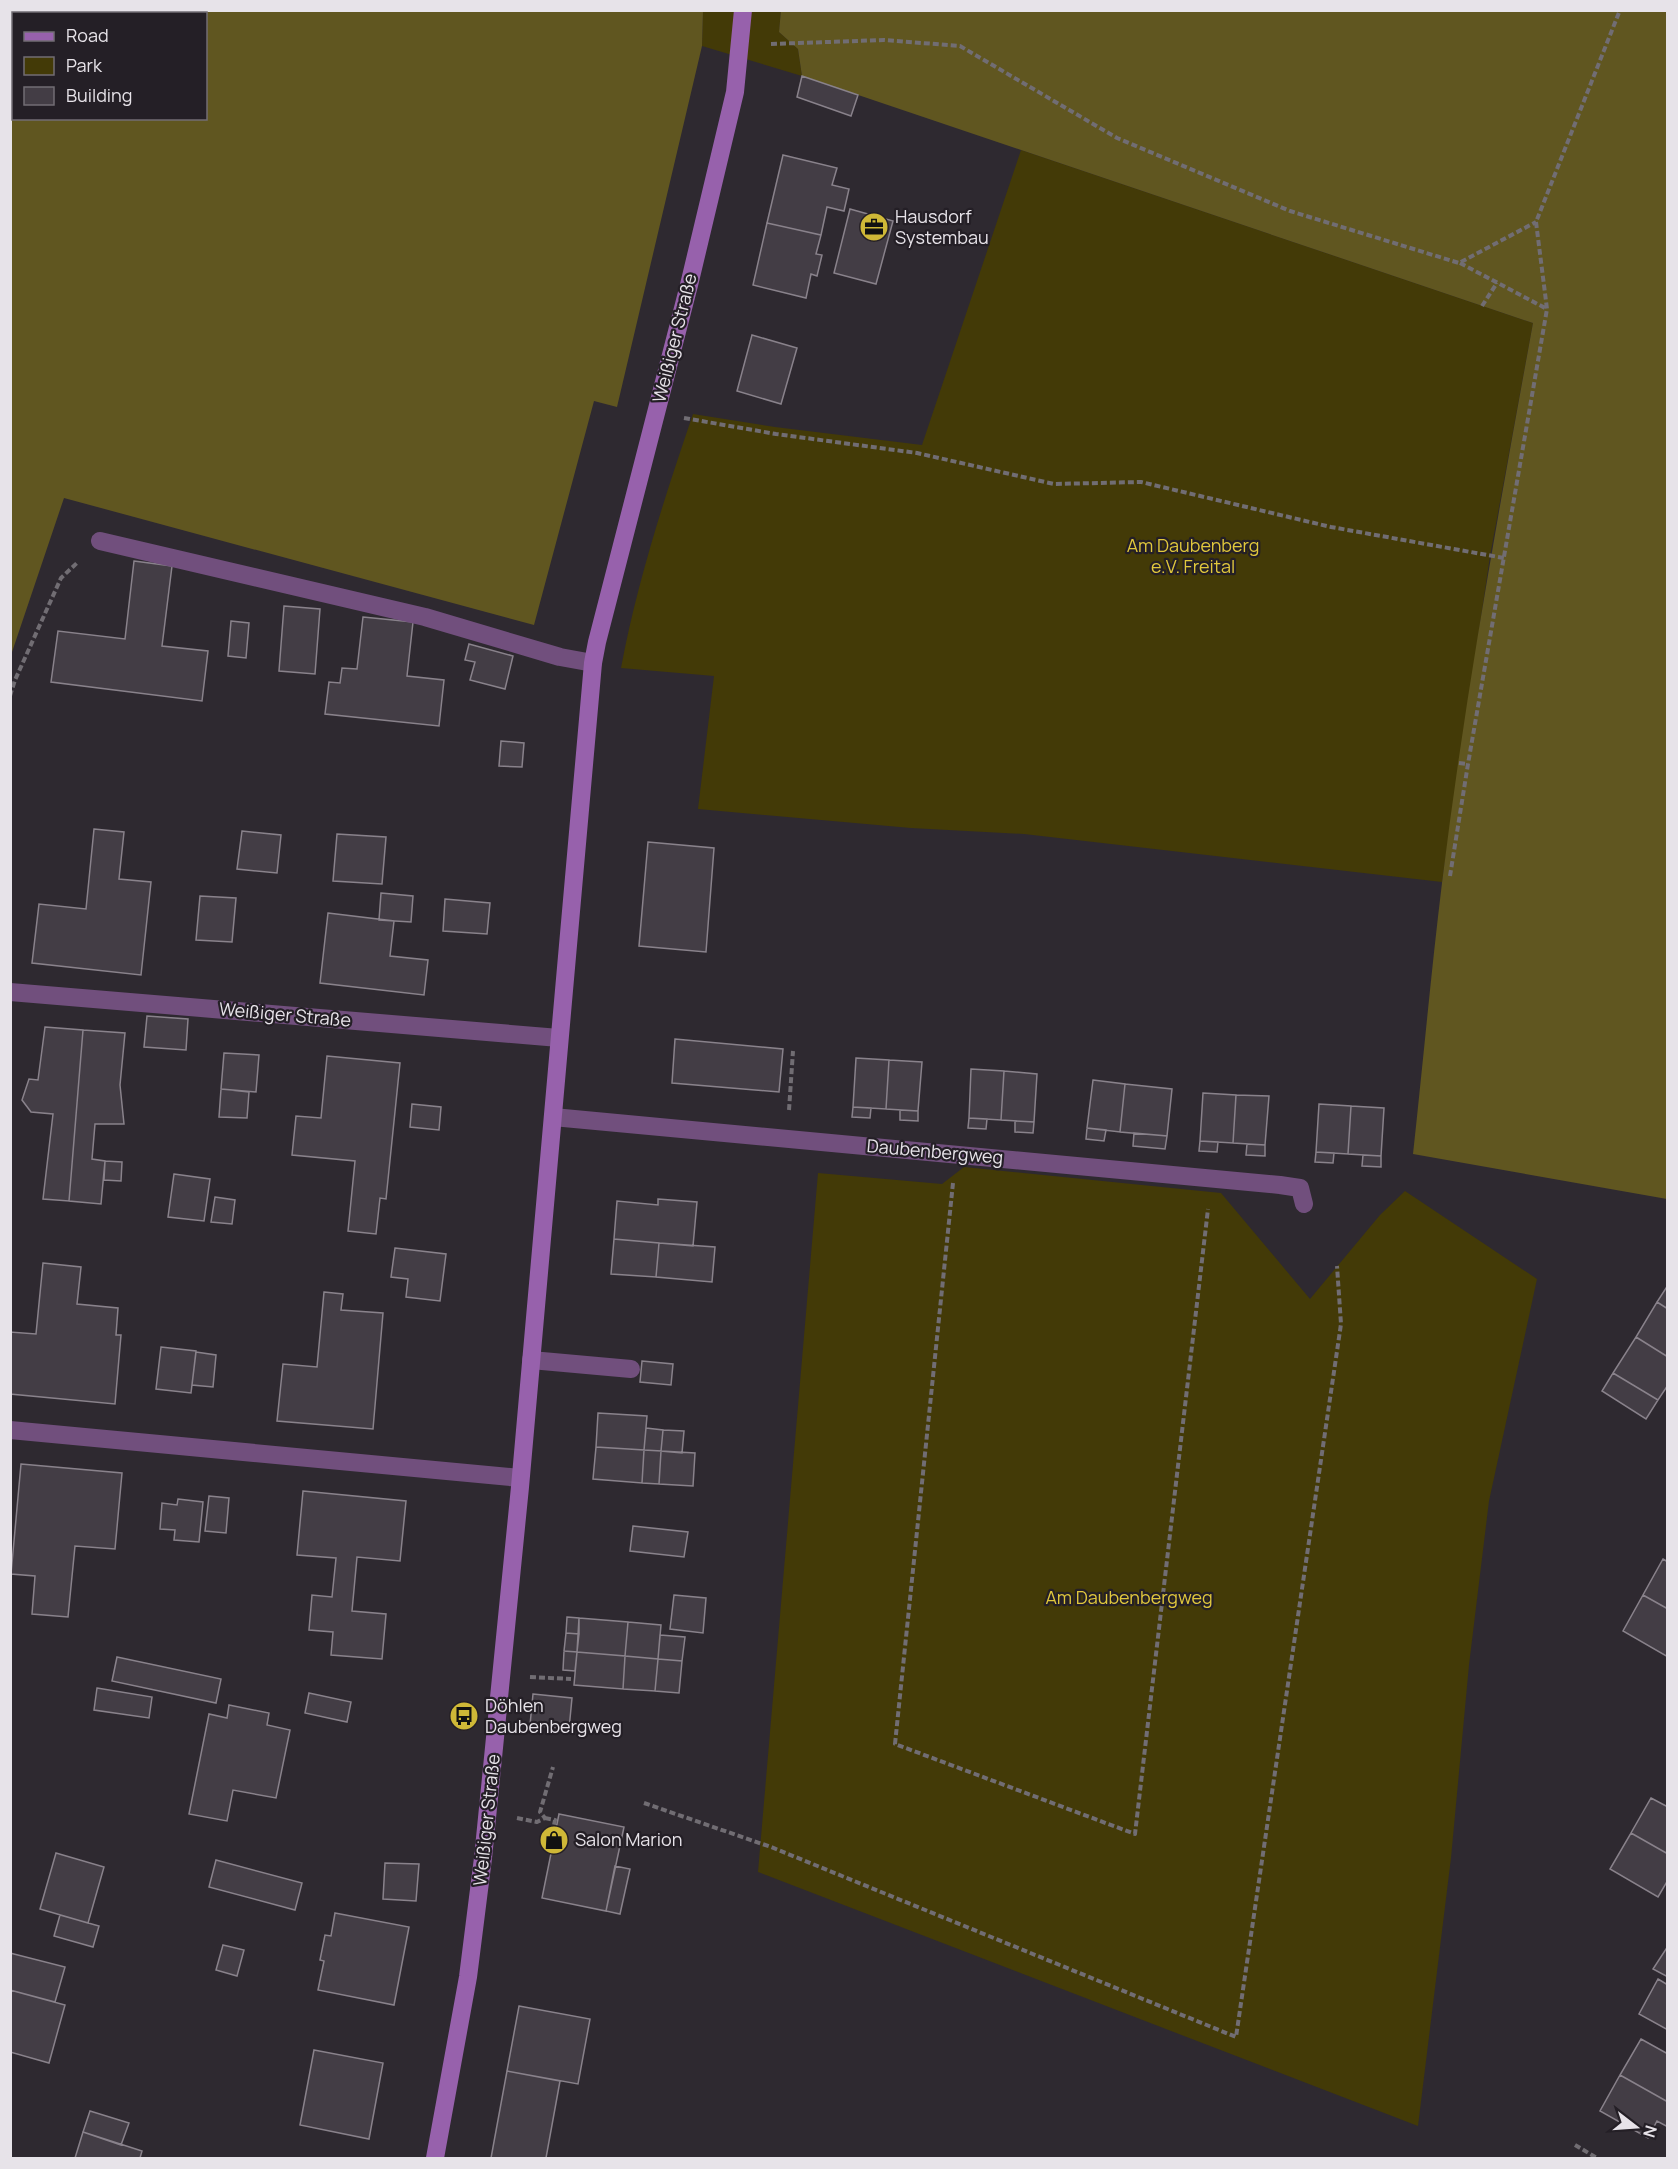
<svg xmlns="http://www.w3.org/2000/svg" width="1678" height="2169" font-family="Manrope,sans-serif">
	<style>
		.green { fill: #433a07 }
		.forest { fill: #605620; fill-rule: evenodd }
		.building { fill: #433d45; stroke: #89828b; stroke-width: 1.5 }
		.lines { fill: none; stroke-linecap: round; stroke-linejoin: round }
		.path { stroke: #716d73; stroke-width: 4; stroke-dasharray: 6 3; stroke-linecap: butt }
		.lane { stroke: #714f7d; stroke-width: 18 }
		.street { stroke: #714f7d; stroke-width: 18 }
		.secondary { stroke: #9761ac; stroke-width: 18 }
		.labels { text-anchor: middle; stroke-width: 4.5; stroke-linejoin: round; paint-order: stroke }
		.poi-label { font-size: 18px; fill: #e7e3e9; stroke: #241f26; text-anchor: start }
		.street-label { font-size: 18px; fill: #e7e3e9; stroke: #241f26 }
		.park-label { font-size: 18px; fill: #e1c83c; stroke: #241f26 }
	</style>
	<rect width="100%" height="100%" fill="#2e2930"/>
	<path class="green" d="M703 11H781L779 32 798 49 802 76 702 46Z
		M1021 150 1533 323 1490 556 1442 882 1024 834 911 828 698 809 714 676 621 668C637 582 665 496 693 414L775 427 922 445Z
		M964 1167 1221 1193 1310 1299 1380 1215 1405 1191 1537 1279 1489 1501 1469 1665 1451 1858 1418 2126 758 1872 818 1173 942 1184Z"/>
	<path class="forest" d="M11 10 703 11 702 46 617 407 594 401 534 625 64 498 11 655ZM14 14H206V118H14Z
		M781 10 1667 11V1199L1413 1154C1423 1063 1431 973 1442 883 1465 695 1499 509 1533 323L802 76 798 49 779 32Z"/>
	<path class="building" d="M802 76 858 95 851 116 797 97Z
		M783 155 837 168 832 185 849 189 844 211 827 207 821 235 767 223Z
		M850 209 893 221 876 284 834 273Z
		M767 223 821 235 816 254 822 255 817 276 811 274 806 298 753 285Z
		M752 335 797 348 781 404 737 391Z
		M134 561 172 566 162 646 208 651 202 701 51 682 58 631 125 639Z
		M284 606 320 609 315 674 279 671Z
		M363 617 413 622 407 676 444 680 439 726 325 714 329 682 340 683 342 668 357 669Z
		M231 621 249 623 246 658 228 656Z
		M469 644 513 656 505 689 470 680 475 662 465 660Z
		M501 741 524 743 522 767 499 766Z
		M94 829 124 832 119 879 151 882 141 975 32 963 39 904 86 909Z
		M242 831 281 835 277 873 237 869Z
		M337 834 386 837 382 884 333 881Z
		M648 842 714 848 706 952 639 946Z
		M381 893 413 896 411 922 379 920Z
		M200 896 236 898 232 942 196 940Z
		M445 899 490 903 487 934 443 931Z
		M328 913 394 921 390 956 428 960 424 995 320 983Z
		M147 1016 188 1019 186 1050 144 1047Z
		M45 1027 83 1030 69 1201 43 1199 53 1114 31 1112 22 1100 29 1079 38 1080Z
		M83 1030 125 1033 120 1085 124 1124H95L92 1159 105 1161 101 1204 69 1201Z
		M675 1039 783 1049 779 1092 672 1083Z
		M224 1053 259 1055 256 1092 221 1089Z
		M327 1056 400 1063 386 1199 380 1198 376 1234 348 1231 355 1161 292 1155 296 1116 321 1118Z
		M856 1058 889 1060 886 1109 853 1107Z
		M889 1060 922 1062 918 1111 886 1109Z
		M971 1069 1004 1071 1001 1120 969 1118Z
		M1004 1071 1037 1074 1034 1122 1001 1120Z
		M1093 1080 1125 1084 1120 1132 1087 1128Z
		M1125 1084 1172 1089 1167 1136 1120 1132Z
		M221 1089 249 1092 247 1118 219 1117Z
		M1203 1093 1236 1095 1233 1143 1200 1141Z
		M1236 1095 1269 1096 1265 1145 1233 1143Z
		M412 1104 441 1107 439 1130 410 1127Z
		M1319 1104 1351 1106 1348 1154 1316 1152Z
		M1351 1106 1384 1108 1381 1156 1348 1154Z
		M853 1107 871 1108 870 1118 852 1117Z
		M900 1110 918 1111V1121L900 1120Z
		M969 1118 987 1119 986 1129 968 1128Z
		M1015 1121 1034 1122 1033 1133 1015 1132Z
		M1087 1128 1106 1130 1104 1141 1086 1139Z
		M1134 1133 1167 1136 1165 1149 1133 1146Z
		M1200 1141 1218 1142 1217 1152 1199 1151Z
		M1247 1144 1265 1145V1156L1246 1155Z
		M1316 1152 1334 1153 1333 1163 1315 1162Z
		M1363 1155 1381 1156V1167L1362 1166Z
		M105 1161 122 1162 121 1181 104 1180Z
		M174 1174 210 1179 204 1221 168 1217Z
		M215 1197 235 1200 232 1224 211 1222Z
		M658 1199 697 1202 693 1246 614 1239 617 1201 658 1205Z
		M614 1239 659 1243 656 1277 611 1274Z
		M659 1243 715 1247 712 1282 656 1277Z
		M395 1248 446 1254 440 1301 406 1297 408 1279 391 1277Z
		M43 1263 81 1267 77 1304 118 1308 116 1335H121L115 1404 10 1394V1332L36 1334Z
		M1668 1285V1309L1657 1302Z
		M324 1292 343 1294 341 1310 383 1313 373 1429 277 1421 283 1364 317 1367Z
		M1657 1302 1668 1309V1357L1636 1337Z
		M1636 1337 1668 1357V1385L1658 1400 1613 1373Z
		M161 1347 196 1351 191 1393 156 1389Z
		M196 1352 216 1355 213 1387 192 1385Z
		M642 1361 673 1364 671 1385 640 1382Z
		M1613 1373 1658 1400 1646 1419 1602 1391Z
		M598 1413 647 1416 644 1450 596 1447Z
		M646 1428 663 1430 661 1451 644 1450Z
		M663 1430 684 1431 682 1453 661 1451Z
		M596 1447 644 1450 642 1483 593 1479Z
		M644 1450 661 1451 659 1484 642 1483Z
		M661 1451 695 1453 693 1486 659 1484Z
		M21 1464 122 1473 115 1549 75 1546 68 1617 32 1614 35 1576 11 1574Z
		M303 1491 406 1501 400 1561 357 1557 352 1611 386 1614 382 1659 331 1655 333 1632 309 1630 312 1595 332 1597 336 1558 297 1555Z
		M209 1496 229 1498 226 1533 205 1531Z
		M178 1499 203 1502 199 1542 174 1540 175 1530 160 1529 162 1503 177 1505Z
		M633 1526 688 1532 684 1557 630 1551Z
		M1663 1559 1668 1562V1609L1643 1595Z
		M674 1595 706 1598 703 1633 670 1629Z
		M1643 1595 1668 1609V1657L1623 1631Z
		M567 1617 579 1618V1634L566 1633Z
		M579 1618 628 1622 625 1656 577 1652Z
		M628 1622 661 1625 658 1659 625 1656Z
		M566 1633 579 1634 577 1652 564 1651Z
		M660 1635 685 1637 682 1661 658 1659Z
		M564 1651 577 1652 575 1671 563 1670Z
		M577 1652 625 1656 623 1689 574 1685Z
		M625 1656 658 1659 655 1691 623 1689Z
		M117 1657 221 1679 216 1703 112 1681Z
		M658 1659 682 1661 679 1693 655 1691Z
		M97 1688 152 1697 149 1718 94 1710Z
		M309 1693 351 1702 347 1722 305 1713Z
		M533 1694 572 1698 569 1729 530 1725Z
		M229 1705 269 1713 267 1725 290 1730 276 1798 233 1790 227 1821 189 1814 209 1714 227 1718Z
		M1651 1798 1668 1807V1854L1631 1833Z
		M559 1814 624 1827 606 1911 542 1898Z
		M1631 1833 1668 1854V1880L1658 1897 1610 1869Z
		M56 1853 104 1867 88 1923 40 1909Z
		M216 1860 302 1883 295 1910 209 1887Z
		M385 1863 419 1864 416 1901 383 1899Z
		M615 1866 630 1869 620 1914 606 1911Z
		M335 1913 409 1927 394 2005 318 1990 324 1961 320 1960 325 1935 331 1936Z
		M60 1915 99 1926 93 1947 54 1936Z
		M223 1945 244 1950 237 1976 216 1970Z
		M1668 1946V1977L1653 1969Z
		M10 1953 65 1967 55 2002 10 1990Z
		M1658 1979 1668 1985V2030L1639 2014Z
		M10 1990 65 2005 49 2063 10 2052Z
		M519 2006 590 2019 578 2084 507 2071Z
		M1641 2039 1668 2054V2102L1620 2075Z
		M314 2050 383 2063 369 2139 300 2125Z
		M507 2071 560 2081 546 2158H491Z
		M1620 2075 1668 2102V2127L1657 2121 1648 2138 1600 2111Z
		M90 2111 129 2123 121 2145 83 2132Z
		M83 2132 142 2151 140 2158H75Z"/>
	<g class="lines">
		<path class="path" d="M771 44 884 40 960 46 1117 138 1290 211 1459 263 1536 222
			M1460 263 1547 309 1536 222 1620 10
			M1482 306 1497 283
			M684 418 776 434 917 453 1054 484 1141 482 1331 527 1504 558
			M10 696 15 680 61 578 78 562
			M1459 763 1468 764
			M1450 876 1468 764 1547 309
			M789 1110 793 1051
			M953 1183 895 1744 1135 1834 1208 1209
			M530 1677 571 1679
			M644 1803 771 1847 1236 2037 1341 1324 1337 1266
			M517 1818 537 1822 545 1818 540 1812 553 1767
			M545 1818 555 1820 551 1841
			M1575 2145 1597 2158"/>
		<path class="lane" d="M531 1360 631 1369"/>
		<path class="street" d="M100 541 425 617 560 657 593 663
			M10 992 559 1038
			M553 1117 1280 1185 1300 1188 1304 1204
			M10 1430 520 1478"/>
		<path class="secondary" d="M435 2158 468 1977 483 1858 520 1487 593 663 597 642 689 285 735 92 743 10"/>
	</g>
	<defs>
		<g id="office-disc" transform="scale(1.5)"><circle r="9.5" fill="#cfb837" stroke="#241f26"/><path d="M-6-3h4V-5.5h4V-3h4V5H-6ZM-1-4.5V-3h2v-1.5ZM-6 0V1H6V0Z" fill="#111"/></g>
		<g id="bus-disc" transform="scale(1.5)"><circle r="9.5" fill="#cfb837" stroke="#241f26"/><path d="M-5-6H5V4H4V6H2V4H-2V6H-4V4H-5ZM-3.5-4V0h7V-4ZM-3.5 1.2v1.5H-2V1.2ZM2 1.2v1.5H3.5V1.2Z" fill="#111"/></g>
		<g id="shop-disc" transform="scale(1.5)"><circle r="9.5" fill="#cfb837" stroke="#241f26"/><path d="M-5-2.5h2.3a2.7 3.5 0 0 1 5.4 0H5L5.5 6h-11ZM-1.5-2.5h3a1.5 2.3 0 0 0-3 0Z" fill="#111"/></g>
	</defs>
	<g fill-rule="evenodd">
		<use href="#office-disc" x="874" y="227"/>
		<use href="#bus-disc" x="464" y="1716"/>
		<use href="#shop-disc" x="554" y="1840"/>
	</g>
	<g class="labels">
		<g class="poi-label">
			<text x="895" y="223">Hausdorf<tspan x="895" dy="21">Systembau</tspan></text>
			<text x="485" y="1712">Döhlen<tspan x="485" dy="21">Daubenbergweg</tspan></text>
			<text x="575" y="1846">Salon Marion</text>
		</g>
		<g class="street-label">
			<text transform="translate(675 338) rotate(-76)" y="6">Weißiger Straße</text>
			<text transform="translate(285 1015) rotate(5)" y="6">Weißiger Straße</text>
			<text transform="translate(935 1152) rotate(5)" y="6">Daubenbergweg</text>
			<text transform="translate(487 1820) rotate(-84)" y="6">Weißiger Straße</text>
		</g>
		<g class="park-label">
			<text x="1193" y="552">Am Daubenberg<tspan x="1193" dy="21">e.V. Freital</tspan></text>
			<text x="1129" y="1604">Am Daubenbergweg</text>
		</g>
	</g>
	<rect width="1678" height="2169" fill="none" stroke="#e7e3e9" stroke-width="24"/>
	<rect x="12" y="12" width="195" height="108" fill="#241f26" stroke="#726d74" stroke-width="1.5"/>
	<rect x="24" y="32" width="30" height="9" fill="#9761ac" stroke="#726d74" stroke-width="1.5"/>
	<text x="66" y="42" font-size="18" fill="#e7e3e9">Road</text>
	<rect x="24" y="57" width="30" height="18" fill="#433a07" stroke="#726d74" stroke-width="1.5"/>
	<text x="66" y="72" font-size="18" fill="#e7e3e9">Park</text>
	<rect x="24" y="87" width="30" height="18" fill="#433d45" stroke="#726d74" stroke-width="1.5"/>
	<text x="66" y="102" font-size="18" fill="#e7e3e9">Building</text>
	<g transform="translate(1636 2127) rotate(107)" stroke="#241f26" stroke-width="4.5" paint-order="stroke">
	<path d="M0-4.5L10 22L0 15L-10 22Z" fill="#e7e3e9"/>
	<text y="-9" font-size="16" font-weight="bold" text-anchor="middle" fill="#e7e3e9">N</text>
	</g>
</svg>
